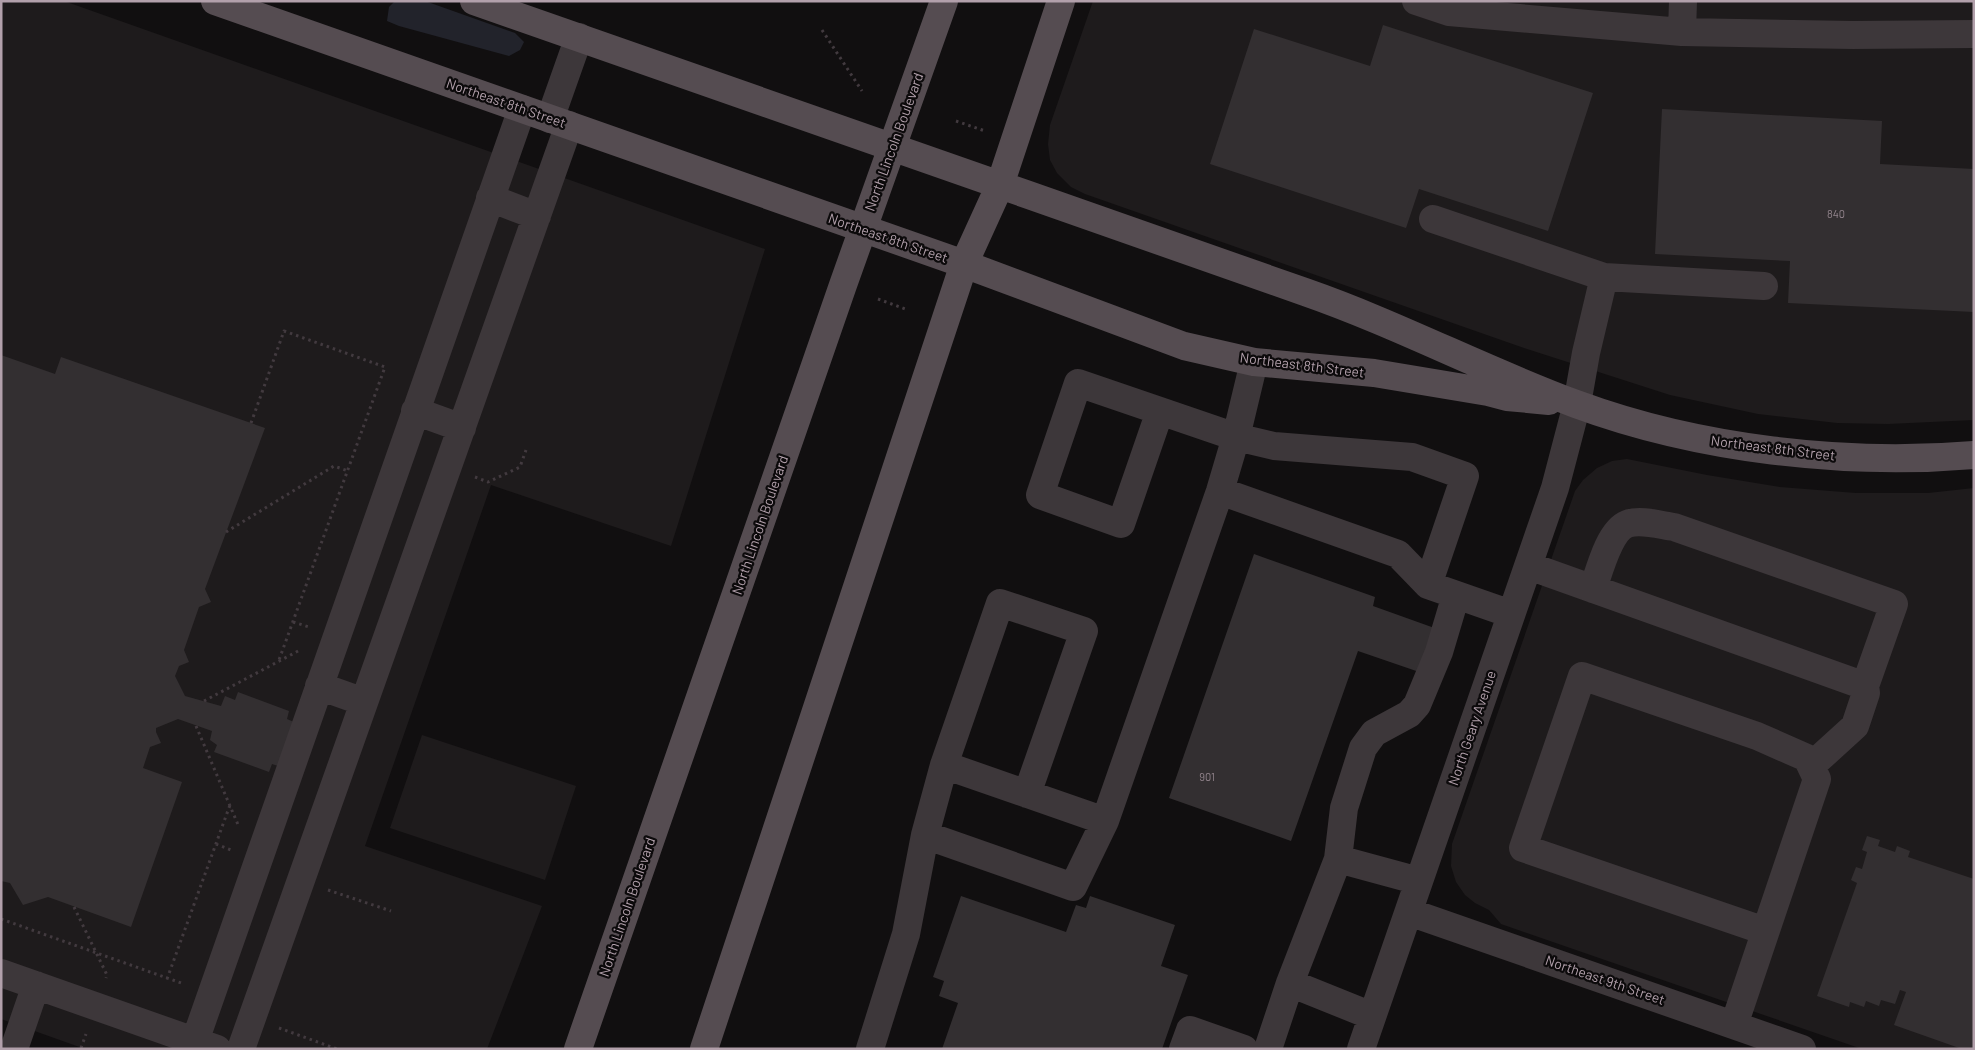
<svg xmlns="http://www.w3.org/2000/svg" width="1975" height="1050" font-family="Barlow,sans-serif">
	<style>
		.built { fill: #1e1b1c }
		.green { fill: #22232b }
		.building { fill: #332f31 }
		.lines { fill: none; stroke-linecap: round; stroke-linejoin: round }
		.path { stroke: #423a3f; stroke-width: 3; stroke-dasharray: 2.5 4; stroke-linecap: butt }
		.minor { stroke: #3d373a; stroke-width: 28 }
		.major { stroke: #554c51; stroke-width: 28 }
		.labels { text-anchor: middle; stroke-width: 4.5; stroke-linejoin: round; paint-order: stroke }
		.number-label { font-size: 11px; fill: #92848c }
		.street-label { font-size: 14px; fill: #b2a0ab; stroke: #0c0a0b }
	</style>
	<rect width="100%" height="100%" fill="#110f10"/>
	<path class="built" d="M1 1H64L765 249 671 546 491 485 365 846 542 906 487 1049H85L1 1019Z
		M1093 1H1974V420L1888 424 1837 423 1758 414 1670 395 1524 348 1085 194 1071 187 1057 173 1050 160 1048 144 1050 125Z
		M1627 459 1707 475 1780 487 1856 493H1928L1974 488V1049H1862L1501 924 1489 910 1475 903 1465 895 1456 882 1451 866 1452 844 1575 491 1583 480 1597 468 1612 461Z
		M422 735 576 786 545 880 390 828Z"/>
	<path class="green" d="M395 1H425L515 33 524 42 520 50 509 56 399 26 387 21 389 7Z"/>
	<path class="building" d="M1383 25 1593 93 1548 231 1419 189 1406 228 1210 164 1254 29 1370 66Z
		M1662 109 1882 121 1880 164 1974 169V312L1788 303 1790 261 1655 254Z
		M1 355 55 374 61 357 265 428 205 589 211 602 199 607 184 650 189 662 179 666 175 676 185 696 221 706 225 696 235 700 238 692 289 711 287 719 296 723 281 767 272 764 269 772 214 752 217 745 210 740 212 731 178 719 156 728V732L161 743 150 747 143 768 182 782 131 927 48 897 23 905 10 883 1 881Z
		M1254 554 1375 597 1373 606 1440 630 1425 674 1358 651 1291 841 1169 798Z
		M1867 836 1880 840 1878 846 1895 852 1897 846 1910 851 1908 857 1974 879V1049H1962L1894 1025 1906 992 1900 990 1895 1004 1881 1000 1879 1006 1866 1001 1864 1007 1850 1002 1849 1007 1817 996 1857 883 1851 880 1856 867 1862 869 1867 852 1862 850Z
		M961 896 1066 932 1076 905 1086 908 1090 896 1175 925 1161 966 1188 975 1162 1049H942L958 1003 939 996 944 981 933 977Z"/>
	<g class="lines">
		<path class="path" d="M822 30 862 91
			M956 121 985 131
			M878 299 908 310
			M251 423 284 331 385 367 279 660
			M475 477 488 482 520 467 526 450
			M226 532 334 466 348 471
			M293 622 309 627
			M204 701 300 650
			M196 726 239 827
			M216 844 231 850
			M328 890 391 911
			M74 907 107 975 106 978
			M1 919 184 984
			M167 979 230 805
			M279 1028 337 1049
			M81 1048 86 1034"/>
		<path class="minor" d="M1416 1 1449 12 1682 32 1683 1
			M1682 32 1853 35 1974 34
			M550 119 579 37
			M490 198 537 216
			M1604 277 1764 286
			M415 411 462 428
			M1160 411 1121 524 1040 495 1078 383 1236 437 1274 446 1412 457 1465 476 1428 585
			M1220 491 1398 554 1428 585 1511 614
			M1529 566 1865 686 1866 693 1855 726 1811 766
			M1593 589C1599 572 1609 531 1627 524 1640 519 1660 525 1674 527L1894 604 1865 686
			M319 686 364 702
			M944 765 1000 603 1084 631 1027 794
			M925 835 1073 887 1105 821
			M1338 859 1344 808 1363 748 1374 733 1409 714 1417 705 1439 652 1456 595
			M1409 912 1802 1049
			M1 973 217 1049
			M1372 1016 1290 983 1338 859 1419 881
			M1734 1025 1817 779 1807 758 1757 736 1582 676 1523 848 1765 931
			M195 1041 522 109
			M14 1049 36 985
			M241 1049 569 125
			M870 1049 906 934 925 835 944 765 1105 821 1220 491 1236 437 1254 362
			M1183 1049 1190 1030 1244 1049
			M1268 1049 1290 983
			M1361 1049 1555 488 1577 404 1586 353 1604 277 1433 219"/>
		<path class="major" d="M215 1 964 264 1184 346 1254 362 1374 373 1488 392 1507 397 1549 401
			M474 1C751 97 1028 195 1305 292 1397 324 1484 370 1576 404 1698 449 1845 466 1974 455
			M578 1049 843 285 944 1
			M704 1049 964 264 1000 185 1061 1"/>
	</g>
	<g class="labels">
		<g class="number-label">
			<text x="1836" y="218">840</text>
			<text x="1207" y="781">901</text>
		</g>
		<g class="street-label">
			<text transform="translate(506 103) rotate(19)" y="5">Northeast 8th Street</text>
			<text transform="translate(894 142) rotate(-70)" y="5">North Lincoln Boulevard</text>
			<text transform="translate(888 238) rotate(19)" y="5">Northeast 8th Street</text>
			<text transform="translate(1302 365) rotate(7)" y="5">Northeast 8th Street</text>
			<text transform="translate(1773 448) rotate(7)" y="5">Northeast 8th Street</text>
			<text transform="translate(760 525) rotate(-71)" y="5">North Lincoln Boulevard</text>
			<text transform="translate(1472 728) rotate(-71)" y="5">North Geary Avenue</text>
			<text transform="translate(627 907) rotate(-71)" y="5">North Lincoln Boulevard</text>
			<text transform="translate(1605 980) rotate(19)" y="5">Northeast 9th Street</text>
		</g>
	</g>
	<rect width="1975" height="1050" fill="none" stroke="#b2a0ab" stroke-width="5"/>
</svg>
